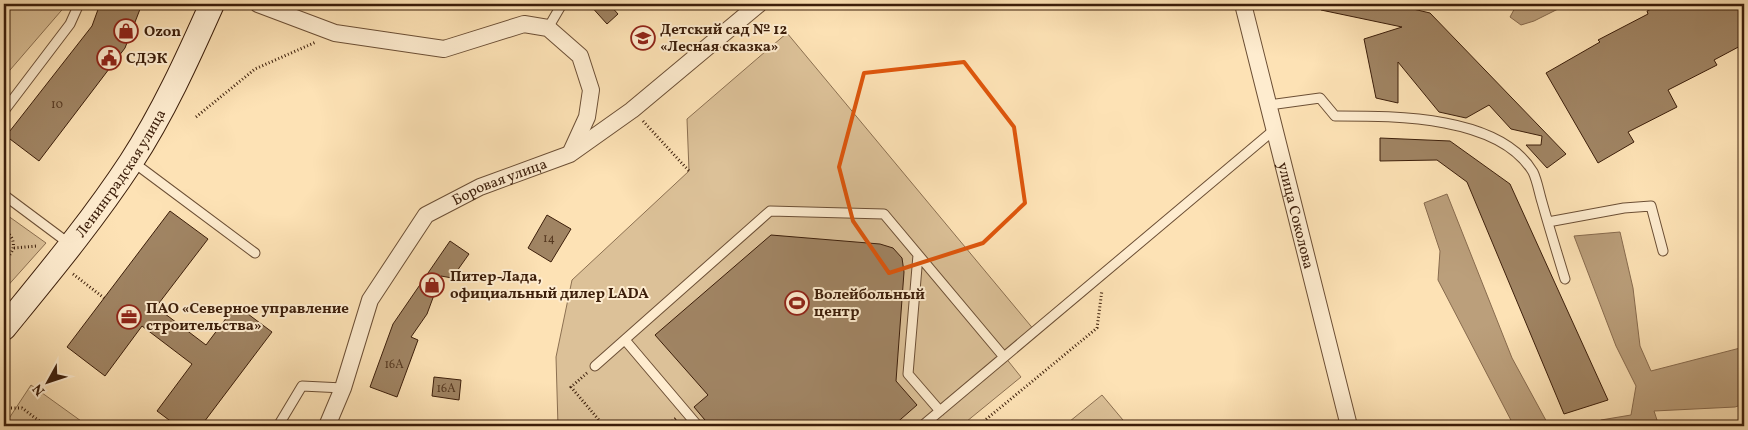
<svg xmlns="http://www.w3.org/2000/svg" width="1748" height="430" font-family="Vollkorn,serif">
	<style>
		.green { fill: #dcc198; stroke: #8c7051 }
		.water { fill: #bb9f7b; stroke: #886b4e }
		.building { fill: #a08463; stroke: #3c1e0a }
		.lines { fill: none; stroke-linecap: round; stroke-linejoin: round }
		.lane-casing { stroke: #6c4f35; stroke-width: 11 }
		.street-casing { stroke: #6c4f35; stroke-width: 18 }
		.secondary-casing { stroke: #3c1e0a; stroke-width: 26 }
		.path { stroke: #3c1e0a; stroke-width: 3; stroke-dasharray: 1 2.5; stroke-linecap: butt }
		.lane { stroke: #feeccf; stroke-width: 9 }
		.street { stroke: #feeccf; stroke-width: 16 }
		.secondary { stroke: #feeccf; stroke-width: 24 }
		.marked { fill: none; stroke: #df560c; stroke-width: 4; stroke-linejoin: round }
		.labels { text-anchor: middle; stroke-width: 4; stroke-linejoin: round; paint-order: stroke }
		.number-label { font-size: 12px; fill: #553820 }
		.poi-label { font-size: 15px; font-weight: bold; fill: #3c1e0a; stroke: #feeccf; text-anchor: start }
		.street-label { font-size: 15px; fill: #3c1e0a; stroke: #feeccf }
	</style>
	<rect width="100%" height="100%" fill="#fde2b5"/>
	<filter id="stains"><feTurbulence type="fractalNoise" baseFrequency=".004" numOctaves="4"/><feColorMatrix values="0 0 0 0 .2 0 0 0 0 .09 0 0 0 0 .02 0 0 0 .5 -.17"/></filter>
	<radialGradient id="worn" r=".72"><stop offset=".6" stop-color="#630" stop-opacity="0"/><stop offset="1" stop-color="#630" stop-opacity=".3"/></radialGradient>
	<path class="green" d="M4 4H67L4 77Z
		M787 33 1035 331 1005 357 1021 377 961 426H558L556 357 572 280 689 171 687 119Z
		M4 213 46 243 4 290Z
		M31 385 88 426H4Z
		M1102 395 1128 426H1064Z"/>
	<path class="water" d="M1517 4H1568L1534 21 1521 25 1510 17Z
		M1447 194 1512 358 1549 426H1514L1438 280 1440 251 1424 203Z
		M1620 232 1633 288 1640 346 1651 371 1744 347V404L1735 407 1654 411 1659 426H1593L1601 420 1631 415 1636 386 1616 346 1574 236Z"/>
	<path class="building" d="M100 4H142L125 48 39 161 6 136 92 26Z
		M589 4H609L618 14 607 24Z
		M1321 4H1392L1430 13 1566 154 1547 168 1526 145H1541L1542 136 1511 129 1489 105 1466 118 1439 112 1398 62V103L1376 98 1364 39 1402 27 1321 10Z
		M1662 4H1744V44L1714 60 1717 65 1668 90 1677 107 1628 132 1634 142 1598 163 1546 73 1600 42 1598 40 1648 14 1647 11Z
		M1380 138 1450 141 1510 184 1608 400 1564 414 1467 182 1437 160 1380 161Z
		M170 211 208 239 156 307 206 345 236 305 272 332 201 426H177L157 411 192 364 142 326 105 376 67 347Z
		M547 215 571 229 551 262 528 248Z
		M771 235 880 244 893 248 902 258 904 272 896 381 917 405 893 426H710L694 407 708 395 655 335Z
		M450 241 469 254 452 278 441 276 427 314 411 337 418 340 397 397 370 387 393 324Z
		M434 377 461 380 459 400 432 396Z"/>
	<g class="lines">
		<g class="lane-casing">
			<path id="lane" d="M548 28 562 4
				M1269 105 1320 98 1335 116C1393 116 1499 115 1533 172 1537 180 1539 192 1542 202 1549 227 1557 253 1565 279
				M4 111 70 24 79 4
				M133 162 255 253
				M4 195 71 245
				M1548 222 1624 208 1651 206 1663 251
				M918 255 908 374 940 411
				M625 340 698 426
				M595 366 770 211 884 214 1004 357
				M278 426 302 386 343 388
				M922 426 1274 130"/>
		</g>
		<g class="street-casing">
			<g id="street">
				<path d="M258 4 335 33 444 49 524 24 548 28 580 56 591 90 587 117 571 152"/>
				<path id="s1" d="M1243 4 1349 426"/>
				<path id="s2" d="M327 426 343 388 370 300 426 215 480 187 570 154 632 110 759 4"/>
			</g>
		</g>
		<g class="secondary-casing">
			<g id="secondary">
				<path id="s3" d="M4 328C48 274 93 220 131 162 163 113 188 58 212 4"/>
			</g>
		</g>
		<path class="path" d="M196 117 255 69 316 42
			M643 121 689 171
			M4 230C17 238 16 252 4 260
			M14 248 37 246
			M73 274 104 298
			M587 373 571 387 604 426
			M4 408H22L46 426
			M667 426 676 418
			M978 426 1097 328 1102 290"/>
		<use href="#lane" class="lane"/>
		<use href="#street" class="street"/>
		<use href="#secondary" class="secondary"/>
	</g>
	<path class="marked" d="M964 62 1014 127 1025 203 983 243 889 273 853 221 839 167 864 73Z"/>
	<defs>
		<g id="shop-ring" transform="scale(1.25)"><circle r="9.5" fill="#feeccf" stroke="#8f2418" stroke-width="1.5"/><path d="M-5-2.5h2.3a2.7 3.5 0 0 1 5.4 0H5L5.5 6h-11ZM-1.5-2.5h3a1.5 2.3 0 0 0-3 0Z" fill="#8f2418"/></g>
		<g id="school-ring" transform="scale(1.25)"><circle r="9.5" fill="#feeccf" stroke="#8f2418" stroke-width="1.5"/><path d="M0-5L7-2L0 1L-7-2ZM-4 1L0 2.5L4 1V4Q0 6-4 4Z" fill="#8f2418"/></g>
		<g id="civic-ring" transform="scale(1.25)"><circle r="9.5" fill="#feeccf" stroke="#8f2418" stroke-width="1.5"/><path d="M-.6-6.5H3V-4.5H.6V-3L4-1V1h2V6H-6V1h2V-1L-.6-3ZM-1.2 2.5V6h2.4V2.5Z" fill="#8f2418"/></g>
		<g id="stadium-ring" transform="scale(1.25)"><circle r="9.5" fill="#feeccf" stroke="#8f2418" stroke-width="1.5"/><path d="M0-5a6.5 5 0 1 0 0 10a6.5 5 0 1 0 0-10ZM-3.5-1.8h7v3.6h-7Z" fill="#8f2418"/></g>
		<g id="office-ring" transform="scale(1.25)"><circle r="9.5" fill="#feeccf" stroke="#8f2418" stroke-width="1.5"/><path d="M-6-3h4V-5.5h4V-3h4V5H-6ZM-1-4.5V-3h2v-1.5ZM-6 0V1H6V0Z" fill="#8f2418"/></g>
	</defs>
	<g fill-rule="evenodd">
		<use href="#shop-ring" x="126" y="31"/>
		<use href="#school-ring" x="643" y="38"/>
		<use href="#civic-ring" x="109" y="58"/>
		<use href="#shop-ring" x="432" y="285"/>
		<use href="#stadium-ring" x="797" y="303"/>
		<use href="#office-ring" x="129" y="317"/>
	</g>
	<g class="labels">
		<g class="number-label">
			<text x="57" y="108">10</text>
			<text x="549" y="242">14</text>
			<text x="394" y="368">16А</text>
			<text x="446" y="392">16А</text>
		</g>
		<g class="poi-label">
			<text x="660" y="34">Детский сад № 12<tspan x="660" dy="17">«Лесная сказка»</tspan></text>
			<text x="144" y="36">Ozon</text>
			<text x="126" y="63">СДЭК</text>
			<text x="450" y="281">Питер-Лада,<tspan x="450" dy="17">официальный дилер LADA</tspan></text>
			<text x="814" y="299">Волейбольный<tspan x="814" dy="17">центр</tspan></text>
			<text x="146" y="313">ПАО «Северное управление<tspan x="146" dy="17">строительства»</tspan></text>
		</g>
		<g class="street-label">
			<text dy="5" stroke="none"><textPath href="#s3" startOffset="194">Ленинградская улица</textPath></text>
			<text dy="5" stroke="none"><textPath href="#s2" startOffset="316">Боровая улица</textPath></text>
			<text dy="5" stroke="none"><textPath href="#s1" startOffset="218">улица Соколова</textPath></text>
		</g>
	</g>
	<rect width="1748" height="430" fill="none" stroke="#fde2b5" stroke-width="20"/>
	<rect x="5" y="5" width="1738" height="420" fill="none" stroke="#3c1e0a" stroke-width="2.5"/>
	<rect x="10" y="10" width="1728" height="410" fill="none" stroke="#3c1e0a"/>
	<g transform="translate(48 382) rotate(230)" stroke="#feeccf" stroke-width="4" paint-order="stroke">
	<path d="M0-4L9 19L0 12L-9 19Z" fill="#3c1e0a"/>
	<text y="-8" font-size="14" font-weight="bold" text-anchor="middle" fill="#3c1e0a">N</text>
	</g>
	<rect width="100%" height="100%" filter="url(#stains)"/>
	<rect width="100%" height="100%" fill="url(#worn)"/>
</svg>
